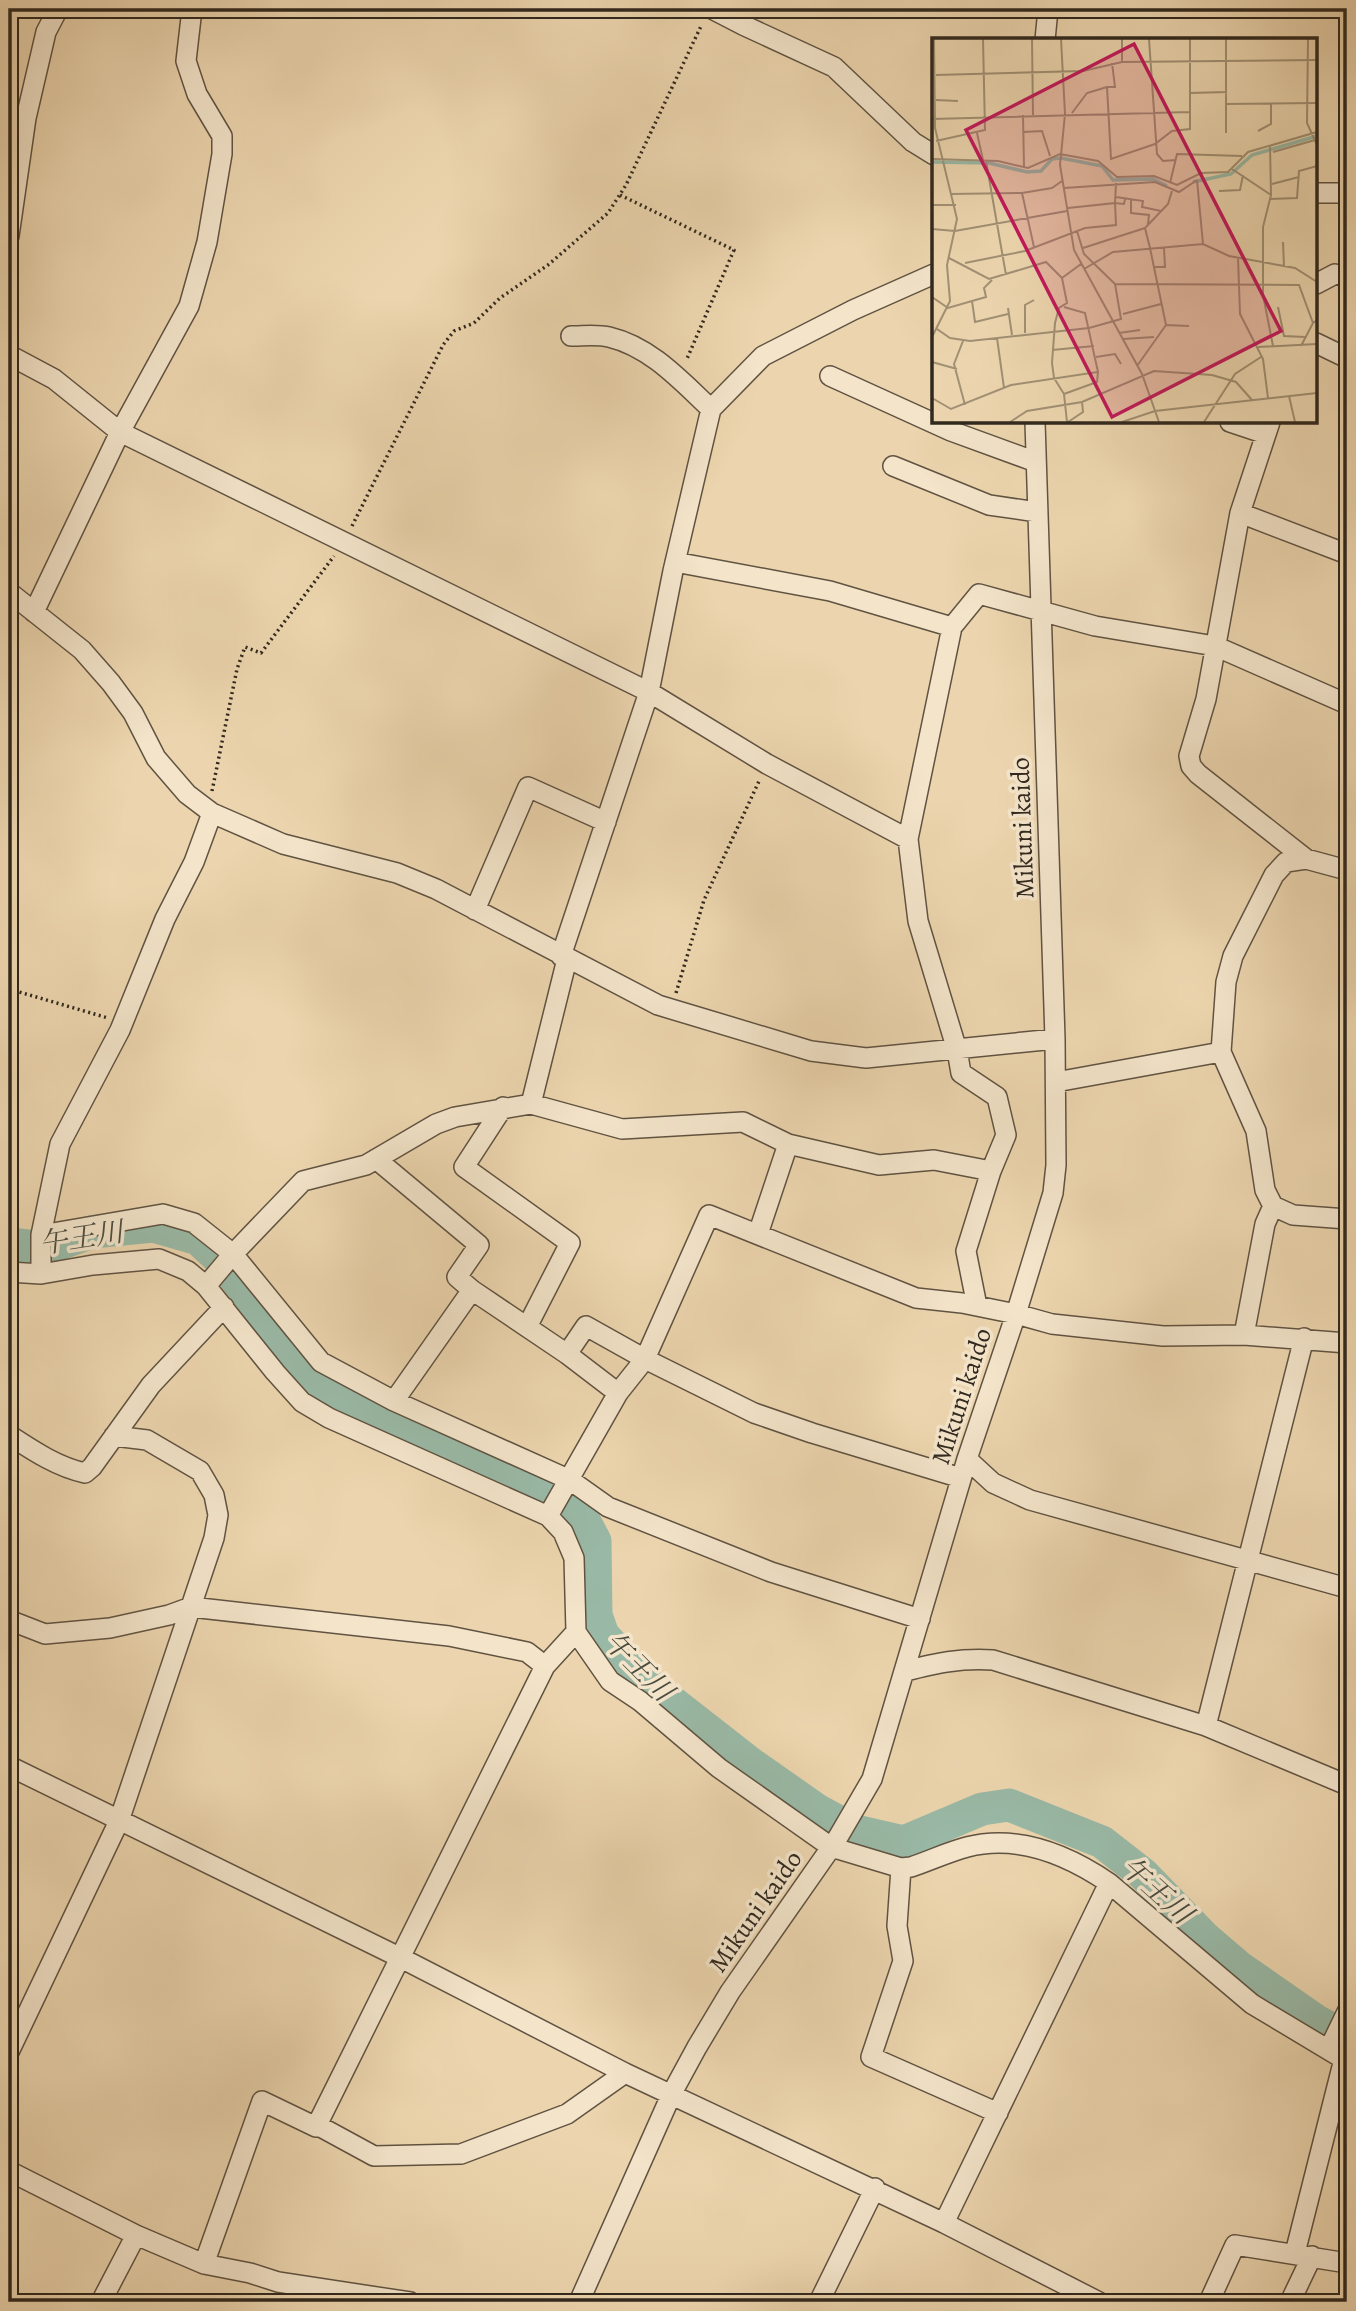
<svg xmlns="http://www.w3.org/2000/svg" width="1356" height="2311" font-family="Alegreya,'Noto Serif JP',serif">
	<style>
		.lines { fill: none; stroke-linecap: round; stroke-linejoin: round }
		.river { stroke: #99b9a6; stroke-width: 33 }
		.minor-casing { stroke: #605342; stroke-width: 22 }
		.path { stroke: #31281e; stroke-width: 3.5; stroke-dasharray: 2 3.5; stroke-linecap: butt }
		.minor { stroke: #f3e4ca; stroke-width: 19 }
		.labels { text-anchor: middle; stroke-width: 7; stroke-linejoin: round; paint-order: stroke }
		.street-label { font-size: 26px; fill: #31281e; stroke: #f3e4ca }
		.water-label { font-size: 28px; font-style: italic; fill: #4b4c40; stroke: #f3e4ca }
		.inset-river { fill: none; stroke: #99b9a6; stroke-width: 3.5 }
		.inset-road { fill: none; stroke: #a19074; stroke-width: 2 }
		.view { fill: #c2185b; fill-opacity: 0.15; stroke: #c2185b; stroke-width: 3.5 }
		.inset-edge { fill: none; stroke: #31281e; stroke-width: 3.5 }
	</style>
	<rect width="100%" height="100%" fill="#ecd5ae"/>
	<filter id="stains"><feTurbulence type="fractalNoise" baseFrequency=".00286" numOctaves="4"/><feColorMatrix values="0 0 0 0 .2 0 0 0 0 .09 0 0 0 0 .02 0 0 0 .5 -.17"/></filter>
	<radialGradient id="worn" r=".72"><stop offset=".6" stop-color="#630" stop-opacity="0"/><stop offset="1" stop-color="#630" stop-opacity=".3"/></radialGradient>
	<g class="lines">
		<path class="river" d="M9 1244 48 1248 92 1232 153 1226 198 1239 224 1263 282 1341 324 1387 534 1480 578 1509 595 1541 596 1615 603 1635 649 1684 750 1763 817 1810 856 1831 904 1842 982 1809 1009 1805 1102 1842 1143 1874 1204 1937 1239 1967 1318 2022 1347 2037"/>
		<g class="minor-casing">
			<path id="minor" d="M712 9 743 25 834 67 913 142 934 155
				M1045 40 1048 9
				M1316 193H1347
				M9 236 26 118 46 32 58 9
				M1316 284 1335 274 1347 276
				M1316 343 1347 358
				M9 355 54 379 120 432 649 692 767 764 908 839
				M830 376 951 431 1036 462
				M711 409 763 356 853 310 934 274
				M1230 422 1266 434
				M1270 422 1240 513 1206 699 1189 756 1191 766 1198 774 1306 859
				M893 466 989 505 1037 512
				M1240 513 1347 554
				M675 562 830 591 952 627
				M9 592 82 650 111 683 133 713 156 758 187 794 212 813 283 844 397 873 436 889 658 1005 811 1051 866 1058 1055 1039
				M34 612 120 432 189 306 207 242 222 154V136L197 94 186 61 192 9
				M1347 865 1343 869 1306 859 1286 862 1274 875 1233 956 1226 982 1221 1052 1256 1131 1265 1190 1273 1206 1293 1215 1347 1219
				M475 910 528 787 606 822
				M561 956 649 692 673 571 711 409C681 381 651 347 609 337 597 334 583 336 571 336
				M1056 1082 1221 1052
				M531 1104 622 1129 743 1122 788 1144 879 1165 934 1160 991 1171
				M503 1107 464 1167 570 1243 527 1327
				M376 1159 479 1245 457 1277 472 1290 567 1354 618 1393
				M758 1234 788 1144
				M41 1235 163 1214 194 1223 233 1254 321 1362 394 1401 570 1480 608 1507 771 1572 920 1619
				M9 1272 41 1274 93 1265 159 1259 188 1271 206 1286 275 1372 302 1402 329 1418 548 1516 563 1532 574 1558 576 1632 610 1681 640 1701 719 1768 831 1847 901 1868 911 1867C929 1861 948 1852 967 1847 1018 1834 1068 1855 1109 1883L1252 2004 1347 2061
				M41 1274V1235L60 1144 120 1030 165 919 194 862 212 813
				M206 1286 233 1254 303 1181 366 1165 436 1124 455 1117 531 1104 567 959
				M977 1306 966 1251 991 1171 1006 1135 997 1097 961 1073 957 1050 918 921 908 839 952 627 979 594 1095 626 1215 646 1347 704
				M1244 1335 1265 1224 1273 1206
				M567 1354 586 1326 645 1359 709 1215 916 1298 962 1303 1016 1314 1052 1324 1163 1336 1244 1335 1347 1343
				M394 1401 472 1290
				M9 1435C32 1450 57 1467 85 1473L92 1467 151 1385 224 1307
				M967 1459 993 1483 1030 1500 1347 1588
				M548 1516 618 1393 645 1359 754 1413 812 1433 961 1478
				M9 1620 45 1634 110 1628 169 1615 191 1607 449 1636 527 1652 545 1666 316 2127 262 2101 204 2264
				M545 1666 576 1632
				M905 1671C937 1663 959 1658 993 1660L1206 1726 1347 1785
				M1206 1726 1304 1338
				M9 1766 401 1958 625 2073 944 2223 1099 2302
				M901 1868 897 1926 903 1961 871 2057 998 2113
				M1329 2049 1347 2012
				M9 2052 119 1821 214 1538 218 1515 214 1495 200 1471 147 1440 114 1436
				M317 2125 374 2156 461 2154 567 2114 625 2073
				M9 2171 136 2235 204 2264 250 2273 278 2282 410 2302
				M944 2223 1109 1883
				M1295 2253 1344 2059
				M101 2302 136 2235
				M579 2302 672 2093 697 2047 730 1992 837 1839 872 1779 967 1459 1016 1314 1053 1193 1056 1165 1055 1039 1035 422
				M819 2302 875 2188
				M1209 2302 1235 2245 1347 2263
				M1290 2302 1312 2256"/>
		</g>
		<path class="path" d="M620 195 734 250 686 361
			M352 526 443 345 454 331 474 323 500 298 548 265 608 213 626 185 702 24
			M212 791 237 669 245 647 261 653 334 556
			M9 989 108 1018
			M676 993 704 900 760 779"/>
		<use href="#minor" class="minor"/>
	</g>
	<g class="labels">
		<g class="street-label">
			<text transform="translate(1022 828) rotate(-92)" y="9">Mikuni kaido</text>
			<text transform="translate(961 1396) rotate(-72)" y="9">Mikuni kaido</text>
			<text transform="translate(755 1911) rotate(-55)" y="9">Mikuni kaido</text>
		</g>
		<g class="water-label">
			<text transform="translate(81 1237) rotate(-9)" y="10">午王川</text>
			<text transform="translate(639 1666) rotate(45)" y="10">午王川</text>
			<text transform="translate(1157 1890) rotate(42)" y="10">午王川</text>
		</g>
	</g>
	<g transform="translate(932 38)">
		<rect width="385" height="385" fill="#ecd5ae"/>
		<path class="inset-river" d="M0 124 57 125 95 134 109 133 120 121 129 120 170 128 181 142 221 141 235 148M261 144 299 136 320 117 385 98"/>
		<path class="inset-road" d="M100 1 101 77M129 1 133 76 128 127 142 212 210 336 227 384M190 1V24M217 1 225 116 231 123 244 122M376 1 375 85 385 107M180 25 183 49H175L179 121 223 106 240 93 258 91V1M4 37 151 33 190 24 385 22M258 55 295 54M4 62 26 63M295 66 385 65M140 75 155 55 175 49M91 77 92 129M0 81 258 74M326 93 339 86V66M91 94 110 93 118 118M45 95 51 122M294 95V1M4 103 53 92 51 1M338 107 339 157M341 114 383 102M0 121 66 123 96 130 128 116 166 123 185 139 222 138 245 147 269 135 296 134 316 114 385 94M54 123 74 237M300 131 339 157 331 189V257L341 308M265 142 271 206M238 145 245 116 310 118M340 146 367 139M132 150 223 144 247 154 265 142M287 153 308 152 311 137M90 155 102 209M18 156 90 155 120 150 130 143M184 159 211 163 210 169 229 173M338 161 365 160 367 133 385 128M199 162V175L217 177 216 186M0 167H24M136 170 183 165 184 145M0 191 23 193 135 173M351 204 352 228M151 210 213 190M218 210 234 287 257 288M218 210 213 190 236 166 240 153M306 219 308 276 331 321 336 360M17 220 57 241 114 224 130 240 135 265 127 270 123 285 120 325 122 340 132 356 135 384M33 225 93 213 153 190 184 187 183 165 192 166 193 161M221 229H233L232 210M152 231 181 214 271 206 297 218 363 230 385 244M130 240 149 226M183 246 367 247 381 285 385 282M0 259 16 270 40 263 54 259 52 250 60 242M40 263 43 284 76 276M346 269 352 298 373 299M76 270 80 297M191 276 229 266M5 291 18 300 38 303 157 290 189 281 183 246 152 216 145 193M93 295V267L102 262M187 295 208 292M0 299 18 263 15 227 25 181 3 90 2 1M65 300 72 350M191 301 222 299M31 303 22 326 33 367M369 308 381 285M326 309 385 306M120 312 162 308M164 319 183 316 189 326M0 324 25 331M205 328 234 287M132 356 165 344 166 334M357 358 363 384M0 360 19 371 79 347 166 334 153 275 132 269M78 384 95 373 150 364 222 333 280 337 304 344 320 362M136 384 151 374 150 364M190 384 223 373 385 355M272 384 303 336 329 319"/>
		<path class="view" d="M202 6 349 293 180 379 34 92Z"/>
		<rect width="385" height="385" class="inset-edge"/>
	</g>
	<rect width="1356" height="2311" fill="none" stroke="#ecd5ae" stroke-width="35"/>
	<rect x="10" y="10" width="1335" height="2290" fill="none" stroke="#31281e" stroke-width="3.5"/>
	<rect x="18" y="18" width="1321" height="2276" fill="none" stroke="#31281e" stroke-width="2"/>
	<rect width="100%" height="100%" filter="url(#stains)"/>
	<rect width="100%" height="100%" fill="url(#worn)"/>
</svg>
